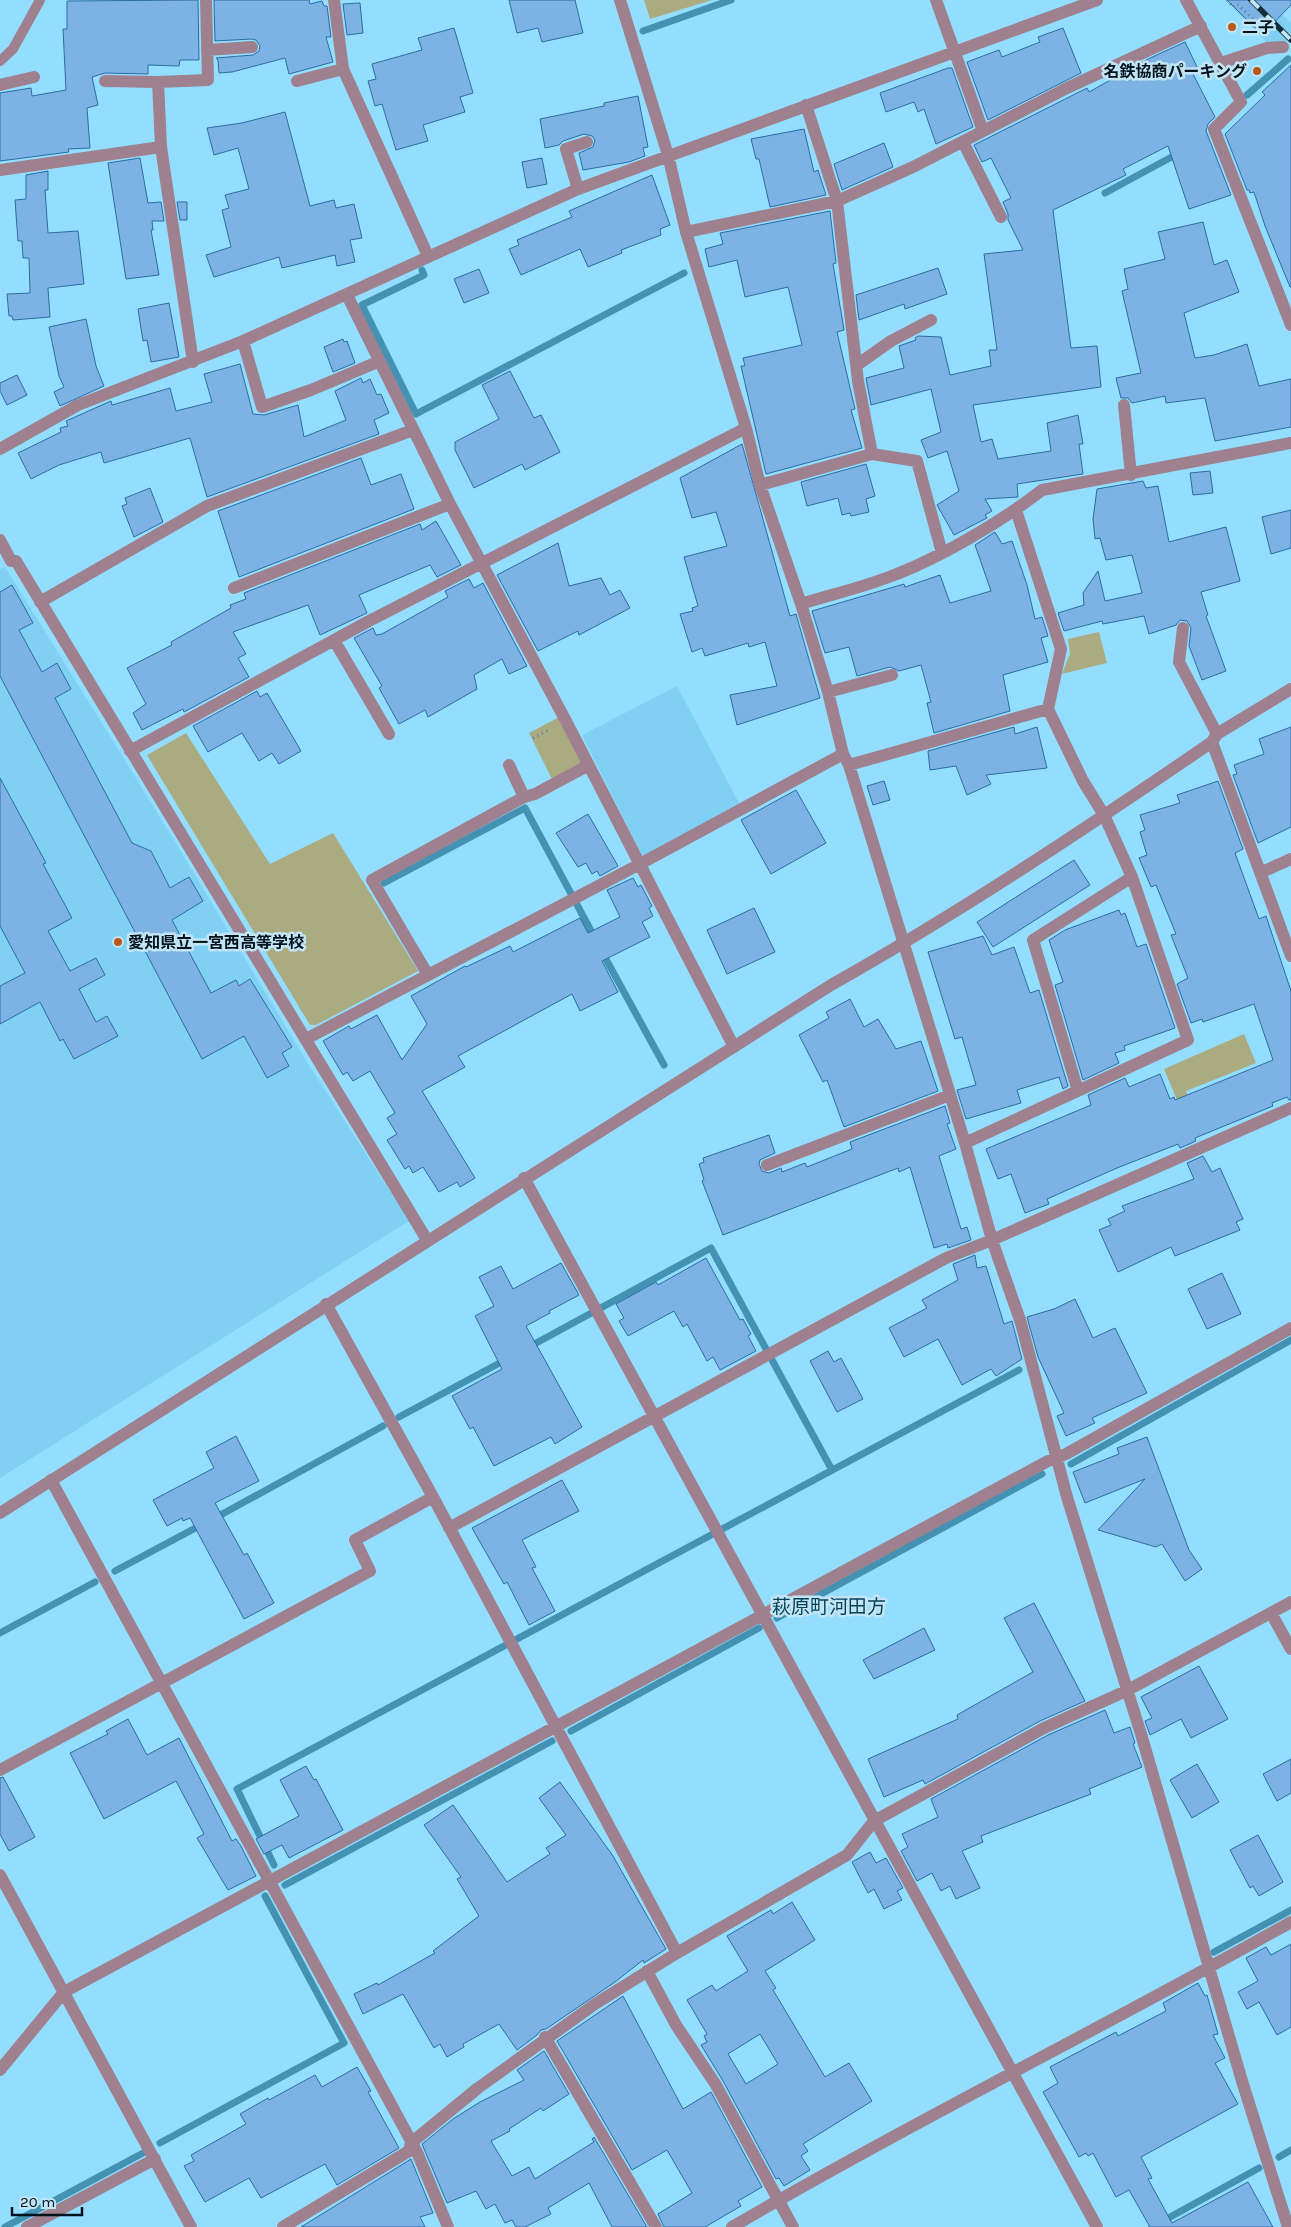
<svg xmlns="http://www.w3.org/2000/svg" width="1291" height="2227" font-family="Karla,'Noto Sans JP',sans-serif">
	<style>
		.built { fill: #80d0f3 }
		.green { fill: #abab81 }
		.lines { fill: none; stroke-linecap: round; stroke-linejoin: round }
		.stream { stroke: #4392b3; stroke-width: 7 }
		.building { fill: #7db2e4; stroke: #2b6ca3; fill-rule: evenodd }
		.path { stroke: #508198; stroke-width: 3; stroke-dasharray: 1 4; stroke-linecap: butt }
		.service { stroke: #9e808e; stroke-width: 10 }
		.minor { stroke: #9e808e; stroke-width: 12 }
		.tertiary { stroke: #9e808e; stroke-width: 12 }
		.rail-casing { stroke: #142e3a; stroke-width: 5.5 }
		.rail { stroke: #c2e5f6; stroke-width: 4; stroke-dasharray: 11; stroke-linecap: butt }
		.poi-dot { fill: #ba581a; stroke: #c2e5f6; stroke-width: 2 }
		.labels { text-anchor: middle; stroke-width: 5; stroke-linejoin: round; paint-order: stroke }
		.poi-label { font-size: 16px; font-weight: bold; fill: #01131c; stroke: #c2e5f6; text-anchor: start }
		.quarter-label { font-size: 19px; fill: #054155; stroke: #c2e5f6 }
	</style>
	<rect width="100%" height="100%" fill="#93deff"/>
	<path class="built" d="M1225 0H1268L1291 23V39L1281 44H1268Z
		M5 567 165 825 305 1059 409 1221 0 1478V569Z
		M677 686 739 803 643 857 582 735Z"/>
	<path class="green" d="M644 0H712L650 19Z
		M1099 632 1107 663 1062 674 1070 654 1068 639Z
		M561 716 584 763 552 779 529 733Z
		M186 733 270 864 333 833 418 971 316 1025H310L147 755Z
		M1244 1034 1256 1063 1186 1091 1190 1103 1180 1107 1164 1069Z"/>
	<g class="lines">
		<path class="stream" d="M643 31 731 0
			M1247 95 1288 59
			M1105 193 1179 153
			M422 270 424 275 362 305 416 414 684 273
			M384 883 525 808 596 940
			M602 952 664 1065
			M527 1348 711 1248 832 1470
			M399 1417 507 1359
			M1071 1464 1291 1340
			M215 1518 383 1426
			M115 1571 203 1524
			M777 1618 1042 1474
			M0 1633 95 1582
			M571 1731 759 1628
			M274 1865 237 1789 1019 1370
			M285 1885 552 1741
			M1214 1952 1291 1910
			M160 2143 344 2043 265 1896
			M1279 2157 1291 2150
			M5 2227 143 2153
			M1152 2227 1259 2168"/>
	</g>
	<path class="building" d="M198 0 199 60H180L179 66 148 65V74L105 73 92 77 98 105 87 108 90 148 68 149 69 152 0 161V93L31 88 32 96 66 90 63 29H67V1Z
		M214 0H309L310 4 322 1 324 6H327L331 37H326L333 62 289 74 285 58 232 72 219 73 218 60 216 58 253 55 259 51 260 46 256 40 252 39 215 41Z
		M509 0H575L583 33 542 42 538 28 517 33Z
		M1227 0H1291V5L1262 35Z
		M360 3 363 33 347 35 343 4Z
		M454 28 473 93 460 97 465 112 423 125 428 141 396 150 382 104 375 106 368 81 376 79 372 64 422 50 418 38Z
		M1063 28 1081 73 988 120 967 62 999 50 1002 57 1040 42 1038 37Z
		M1185 42 1199 71 1193 74 1215 117 1208 124 1206 131 1231 195 1189 209 1168 146 1123 169 1126 175 1053 210 1071 348 1097 346 1101 387 973 405 981 442 992 439 998 459 1051 451 1047 423 1078 415 1083 444H1079L1083 474 1017 484 1018 497 985 499 992 511 985 515 987 518 954 535 937 505 959 491 947 451 928 458 921 440 941 432 931 389 871 405 866 378 904 368 899 346 916 340 915 338 918 336 941 337 950 375 991 366 989 350H997L984 254 1023 250 1008 220V214L1003 202 1011 198 991 158 982 162 974 145 1087 88 1089 92 1148 59Z
		M1291 65V287H1290L1265 226 1254 192 1250 193 1249 190H1247L1225 134 1265 95 1262 92Z
		M948 68H952L973 127 936 144 924 109 918 112 914 102 886 112 880 93Z
		M638 96 648 147 643 148 645 156 629 162 583 170 579 153 593 147 595 140 592 136 584 134 563 141 559 145 545 148 540 119 604 106V103Z
		M285 112 310 206 334 200 336 208 354 204 362 238 350 240 355 262 337 266 335 255 282 268 279 257 214 277 206 255 231 247 222 210 229 208 225 195 249 189 238 148 214 155 207 128 242 123Z
		M804 129 814 172 818 170 826 195 770 207 759 159H756L751 139Z
		M884 143 893 167 842 190 834 164Z
		M140 158 148 203 161 202 164 221H152L153 230H151L159 275 126 279 108 163Z
		M542 158 547 184 527 188 522 162Z
		M48 171V190H45L48 233 78 231 84 284 48 288 50 317 13 320 12 316H9L7 294 30 293 29 258H23L22 241H18L15 200 26 199V175Z
		M652 175 670 225 660 229 661 235 621 250 622 253 588 267 580 249 521 275 509 249 519 245 517 240 572 217 569 211Z
		M177 202H187V220H180Z
		M830 211 836 263 833 264 844 330 837 332 855 409 851 410 862 448 766 474 741 366H745L743 358 802 345 788 287 745 297 737 260 709 267 705 249 723 244 720 233Z
		M1203 222 1214 265 1227 260 1239 292 1184 313 1195 358 1214 355 1247 344 1259 386 1291 379V427L1215 441 1205 398 1166 403 1165 396 1132 403 1128 398H1121L1116 378 1141 373 1122 291 1128 289 1124 269 1165 259 1158 232Z
		M938 268 947 294 905 309 904 304 859 320 856 295Z
		M479 269 489 293 464 303 454 279Z
		M169 303 179 357 151 362 147 340 143 341 138 309Z
		M86 319 96 366 104 386 60 406 54 392 64 387 59 376 49 327Z
		M343 339 344 342 347 341 355 363 333 372 324 347Z
		M240 364 253 414 264 415 298 405 304 437 346 420 335 391 361 378 363 383 370 379 377 395 381 394 389 413 374 420 379 434 207 497 190 438 104 463 101 452 59 465 31 479 18 453 61 432 60 428 68 426 66 421 111 401 112 405 170 388 176 411 212 402 204 374Z
		M510 371 534 418 541 415 560 452 525 470 522 464 474 488 455 450V442L499 419 482 385Z
		M17 375 27 395 7 405 0 391V383Z
		M742 444 790 616 796 614 820 698 737 725 730 695 777 686 765 642 749 647 748 643 705 656 702 648 692 652 680 614 693 611 692 608 698 606 684 557 727 546 716 512 692 518 680 478Z
		M361 458 371 485 401 474 414 509 239 577 218 511Z
		M866 464 875 496 866 499 869 512 851 516 850 513 842 515 838 498 807 506 801 482Z
		M1210 471 1213 493 1193 495 1190 473Z
		M1143 481 1146 488 1158 486 1169 542 1226 527 1240 581 1201 592 1208 615 1206 616 1226 671 1202 680 1189 646 1191 628 1187 621 1180 620 1176 625 1149 634 1144 616 1103 624 1102 621 1064 631 1058 613 1084 605 1083 593 1098 571 1105 601 1142 593 1132 555 1106 560 1100 538 1095 539 1093 519 1097 489Z
		M150 488 163 522 134 537 122 506 127 504 125 498Z
		M1291 510V548L1271 554 1262 517Z
		M436 521 461 565 437 577 430 565 359 595 367 613 320 635 308 605 233 632 246 654 238 658 249 677 184 712 183 709 142 730 133 713 146 704 127 668 172 645 171 642 231 608 230 605 246 599 244 593 420 524 422 530Z
		M995 532 1002 544 1012 541 1027 585 1035 619 1042 617 1048 636 1041 638 1048 662 1003 675 1010 711 934 733 927 703 931 702 921 665 899 671 890 667 857 676 849 647 825 653 812 611 904 584 905 587 940 575 950 603 991 591 975 545Z
		M558 543 569 586 601 578 610 595 620 590 630 608 579 635 578 631 538 651 497 575Z
		M469 579 474 588 483 583 527 666 509 674 502 659 474 675 477 689 428 717 425 710 399 724 379 688 382 686 354 638 373 628 376 635 382 634 448 597 445 591Z
		M12 585 33 623 19 630 42 672 57 663 71 689 55 698 132 843 151 851 170 888 189 877 203 901 172 920 211 993 236 980 239 986 250 979 292 1047 282 1053 289 1066 267 1078 244 1036 202 1059 0 676V592Z
		M257 691 260 697 267 693 301 751 279 764 272 753 259 761 242 733 208 752 193 726Z
		M1014 727 1015 734 1037 727 1047 768 986 775 991 784 967 795 956 766 930 770 928 751Z
		M1291 727V827L1258 843 1233 775 1237 774 1234 765 1264 754 1259 739Z
		M0 778 46 863 43 864 72 918 48 931 70 971 96 958 105 975 79 989 96 1022 107 1016 118 1036 74 1059 63 1039 60 1041 40 1002 0 1024V986L25 973 0 926Z
		M884 781 890 800 873 805 867 786Z
		M1218 781 1243 849 1235 853 1259 919 1266 916 1291 991V1100H1289L1287 1097 1272 1103 1273 1106 1195 1138 1196 1141 1180 1148 1178 1144 1117 1168 1047 1199 1049 1204 1025 1213 1011 1174 998 1179 986 1149 1091 1105 1088 1095 1125 1078 1129 1087 1160 1074 1170 1099 1174 1097 1175 1100 1273 1060 1254 1004 1203 1022 1202 1019 1191 1023 1177 984 1188 978 1171 935 1176 934 1156 885 1151 887 1139 858 1147 855 1140 832 1145 830 1140 815 1180 803 1177 795Z
		M796 790 826 843 771 874 741 820Z
		M588 814 618 866 600 876 597 871 592 874 586 863 578 867 556 833Z
		M1074 860 1090 885 993 947 977 922Z
		M633 878 638 887 641 885 652 906 649 908 653 916 642 922 650 937 602 961 618 992 580 1011 572 994 458 1056 465 1067 422 1091 475 1178 460 1187 457 1182 439 1192 423 1167 413 1173 409 1166 405 1169 387 1140 397 1134 387 1118 395 1113 370 1071 353 1081 347 1072 343 1075 323 1041 349 1026 351 1029 377 1015 402 1060 427 1024 411 996 465 966 466 967 510 946 513 952 580 918 588 933 620 917 607 890Z
		M754 908 775 952 727 974 707 930Z
		M1119 910 1121 915 1125 913 1137 947 1146 944 1175 1028 1124 1046 1125 1050 1115 1053 1119 1063 1083 1080 1055 985 1063 982 1049 940 1065 930Z
		M983 936 992 955 1014 947 1030 993 1039 990 1068 1086 1063 1089 1059 1077 1017 1090 1021 1103 966 1119 957 1090 976 1085 962 1037 955 1039 928 952Z
		M850 999 864 1027 878 1019 896 1049 921 1041 938 1091 844 1127 827 1080 823 1082 799 1035 829 1018 826 1012Z
		M945 1106 950 1123 947 1124 956 1149 939 1156 961 1229 967 1227 971 1240 948 1248 947 1244 934 1248 910 1167 899 1172 898 1168 723 1235 702 1181 704 1180 699 1164 704 1162 703 1158 769 1135 775 1153 760 1160 759 1164 762 1171 769 1173 781 1168 782 1172 805 1163 807 1167 852 1149 850 1142Z
		M1203 1156 1212 1172 1220 1168 1243 1219 1236 1222 1240 1230 1175 1256 1171 1247 1118 1272 1099 1230 1111 1225 1108 1219 1125 1211 1122 1206 1194 1179 1187 1163Z
		M975 1255 977 1268 986 1266 1004 1324 1012 1321 1022 1359 996 1376 991 1369 962 1385 938 1339 904 1357 889 1328 927 1308 922 1300 958 1280 953 1264Z
		M706 1258 740 1320 743 1319 751 1334 748 1336 756 1351 720 1370 713 1357 707 1361 687 1324 683 1327 674 1311 628 1336 619 1321 624 1318 616 1304 656 1282 658 1285Z
		M561 1263 579 1295 549 1311 550 1313 526 1326 582 1427 555 1444 551 1437 494 1466 473 1427 470 1429 452 1396 502 1369 475 1316 494 1306 479 1277 501 1266 513 1289Z
		M1222 1273 1241 1314 1207 1329 1188 1289Z
		M1075 1299 1093 1338 1115 1328 1147 1393 1092 1418 1095 1423 1066 1436 1057 1416 1064 1413 1038 1357 1027 1317 1054 1309Z
		M828 1351 834 1362 841 1358 863 1399 837 1412 810 1361Z
		M236 1436 259 1481 215 1503 244 1555 247 1553 274 1603 244 1619 190 1518 183 1521 182 1518 167 1526 153 1500 214 1468 206 1452Z
		M1147 1437 1189 1550 1202 1569 1185 1581 1162 1544 1156 1547 1098 1530 1145 1479 1085 1503 1073 1472 1119 1454 1117 1448Z
		M562 1480 579 1511 522 1540 536 1567 532 1568 555 1611 529 1625 507 1582 504 1584 472 1528Z
		M1034 1603 1085 1701 1040 1721 925 1784 923 1780 884 1797 868 1759 958 1719 957 1715 1033 1672 1004 1618Z
		M924 1628 935 1650 874 1679 863 1660Z
		M1199 1666 1228 1719 1191 1738 1181 1719 1150 1735 1145 1721 1152 1718 1141 1697Z
		M1105 1710 1114 1733 1130 1727 1135 1743 1133 1744 1142 1767 1089 1789 1091 1794 981 1836 983 1842 962 1851 980 1888 956 1899 950 1886 941 1891 932 1873 917 1881 901 1851 908 1847 902 1834 938 1817 931 1799 1048 1735Z
		M128 1719 147 1755 179 1738 232 1841 236 1839 241 1846 256 1876 228 1890 197 1838 204 1834 176 1781 104 1819 70 1753 108 1734 106 1731Z
		M1291 1759V1793L1277 1801 1263 1774Z
		M1197 1764 1219 1802 1192 1818 1170 1780Z
		M306 1766 314 1780 316 1779 343 1830 289 1858 282 1845 264 1854 256 1839 299 1816 280 1780Z
		M3 1777 35 1837 9 1851 0 1834V1778Z
		M560 1782 613 1856 666 1949 644 1963 643 1960 615 1982 546 2029 541 2030 537 2035 517 2050 499 2024 463 2044 464 2047 447 2057 440 2044 434 2048 403 1994 363 2014 354 1994 377 1983 378 1985 435 1953 433 1951 479 1916 457 1879 461 1877 424 1825 453 1805 507 1882 550 1854 546 1848 566 1835 539 1798Z
		M1258 1835 1283 1882 1259 1896 1253 1886 1250 1888 1230 1850Z
		M870 1852 876 1863 886 1858 903 1888 897 1891 902 1900 884 1909 874 1889 868 1893 852 1862Z
		M792 1902 815 1940 765 1971 776 1988 773 1990 825 2077 849 2063 872 2101 803 2144 808 2151 801 2156 810 2170 784 2186 779 2178 776 2179 723 2081 701 2045 707 2042 704 2036 707 2034 687 2000 712 1985 716 1991 748 1971 727 1936 771 1910 773 1914ZM760 2034 778 2064 746 2084 728 2054Z
		M1291 1944V2027L1277 2035 1259 2002 1247 2009 1238 1992 1258 1981 1246 1958 1266 1947 1271 1955Z
		M1198 1983 1205 1996 1207 1995 1218 2034 1213 2035 1225 2058 1215 2063 1238 2104 1141 2157 1152 2178 1148 2179 1172 2223 1248 2182 1273 2227H1150L1129 2190 1116 2197 1093 2153 1088 2156 1086 2153 1079 2157 1043 2092 1058 2083 1050 2067 1116 2032 1118 2036 1166 2011 1163 2003Z
		M623 1996 683 2109 711 2092 762 2187 738 2201 741 2206 705 2227H664L658 2214 692 2193 667 2150 632 2170 557 2041Z
		M544 2051 569 2094 543 2111 541 2108 509 2129 510 2131 491 2141 512 2176 529 2167 535 2179 594 2142 592 2139 594 2137 647 2227H612L589 2183 548 2208 551 2214 525 2227H516L512 2220 505 2223 495 2204 486 2209 476 2191 447 2203 422 2144 453 2119 480 2102 524 2080 517 2070Z
		M357 2067 371 2091 368 2092 399 2148 337 2185 325 2164 261 2198 249 2178 205 2202 184 2166 194 2161 191 2155 246 2124 240 2114 268 2098 269 2100 315 2075 322 2087Z
		M411 2159 433 2213 420 2217 425 2227H301Z"/>
	<g class="lines">
		<path class="path" d="M1227 0 1233 7 1237 4 1265 30
			M533 738 550 729"/>
		<path class="service" d="M0 61 13 49 40 0"/>
		<path class="minor" d="M334 0 343 69 428 256
			M620 0 668 155 686 232 746 428 760 485 801 604 828 692 843 754 849 765 965 1143 992 1240 1021 1323 1067 1497 1141 1734 1242 2081 1288 2227
			M936 0 983 131
			M1186 0 1241 102 1214 129 1291 325
			M207 50 252 47
			M1221 63 1267 48 1283 47
			M105 81 158 82
			M297 81 343 69
			M0 85 34 77
			M806 105 837 201 858 381 872 454 917 461 942 553
			M963 142 1001 217
			M0 170 161 147
			M578 189 566 149 587 142
			M686 232 837 201 913 167 1067 88 1201 26
			M347 295 450 504 566 721 734 1047
			M243 341 262 407 311 390 380 361
			M193 362 161 147 158 82 208 80 206 0
			M857 365 891 341 931 320
			M1124 405 1131 475
			M0 449 78 405 243 341 578 189 1097 0
			M760 485 872 454
			M0 540 11 561H16L427 1240
			M234 588 450 504
			M40 602 207 506 413 430
			M801 604C830 595 860 588 889 577 938 559 1001 522 1042 490L1291 443
			M1183 628 1179 662 1217 734
			M334 640 389 734
			M828 692 892 675
			M1212 742 1291 956
			M130 751 369 621 746 428
			M509 765 524 797
			M849 765 1048 709
			M1262 872 1291 859
			M428 975 372 880 524 797 535 794 589 765
			M306 1039 640 864 843 754
			M1078 1091 1033 940 1132 877
			M965 1143 1188 1040 1132 877 1104 815 1083 781 1048 709 1061 649 1016 510
			M767 1165 950 1095
			M524 1178 1097 2227
			M326 1304 433 1497 677 1953
			M51 1480 417 2152 448 2227
			M449 1528 946 1258 992 1240 1291 1108
			M1271 1613 1291 1649
			M0 1770 370 1571 355 1540 433 1497
			M0 1875 191 2227
			M647 1971 676 2025 716 2085 793 2227
			M545 2037 656 2227
			M0 2070 64 1992 1048 1461 1066 1454 1291 1328
			M27 2227 155 2159
			M283 2227 409 2151 411 2143 478 2088 595 2004 677 1953 847 1855 874 1821 1044 1728 1126 1691 1291 1602
			M732 2227C916 2120 1106 2026 1291 1922"/>
		<path class="tertiary" d="M0 1513 831 985C962 911 1088 827 1212 742L1217 734 1291 689"/>
		<g class="rail-casing">
			<path id="rail" d="M1251 0 1291 40"/>
		</g>
		<use href="#rail" class="rail"/>
	</g>
	<g class="poi-dot">
		<circle cx="1232" cy="27" r="5"/>
		<circle cx="1257" cy="71" r="5"/>
		<circle cx="118" cy="942" r="5"/>
	</g>
	<g class="labels">
		<g class="poi-label">
			<text x="1242" y="33">二子</text>
			<text x="1247" y="77" text-anchor="end">名鉄協商パーキング</text>
			<text x="128" y="948">愛知県立一宮西高等学校</text>
		</g>
		<g class="quarter-label">
			<text x="829" y="1613">萩原町河田方</text>
		</g>
	</g>
	<path d="M12 2207v8h70v-8" fill="none" stroke="#01131c" stroke-width="2.5"/>
	<text x="20" y="2207" font-size="15" fill="#01131c" stroke="#c2e5f6" stroke-width="4" paint-order="stroke">20 m</text>
</svg>
